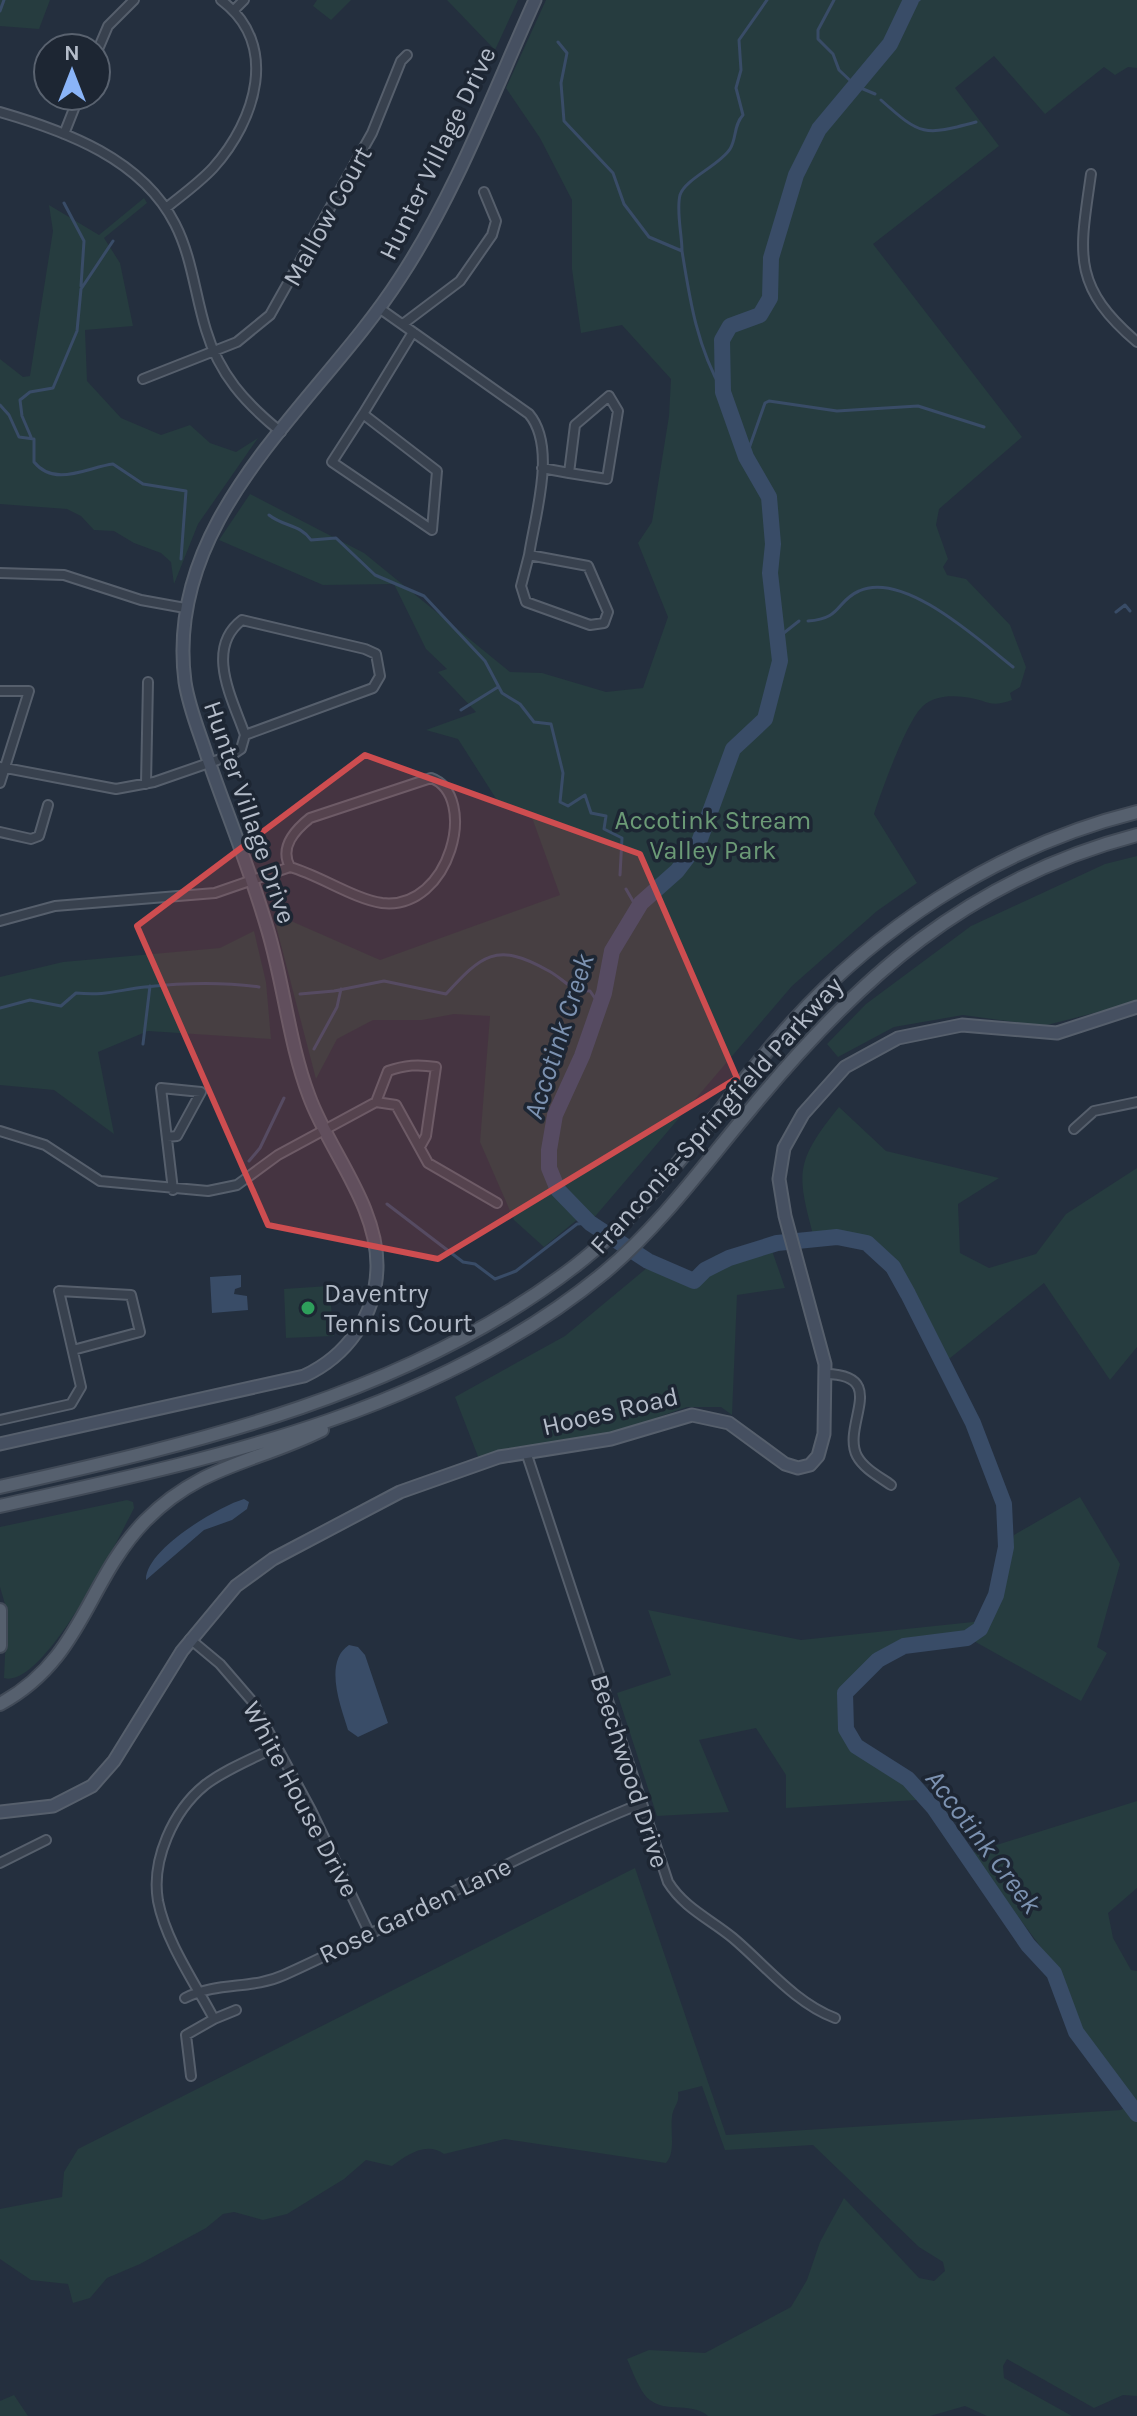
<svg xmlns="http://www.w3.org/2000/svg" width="1137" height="2416" font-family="Karla,sans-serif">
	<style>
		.green { fill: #263c3f }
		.water { fill: #394c67 }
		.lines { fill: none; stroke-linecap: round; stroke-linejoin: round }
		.stream { stroke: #394c67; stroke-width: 3 }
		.river { stroke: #394c67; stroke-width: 16 }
		.street-casing { stroke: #565f6c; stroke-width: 12 }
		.secondary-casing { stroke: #565f6c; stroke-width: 15 }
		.primary-casing { stroke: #414a57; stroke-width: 16 }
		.street { stroke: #38414e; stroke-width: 8 }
		.secondary { stroke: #465061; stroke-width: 11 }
		.primary { stroke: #56606e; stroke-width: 12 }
		.marked { fill: #ce4d50; fill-opacity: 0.2; stroke: #ce4d50; stroke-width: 6; stroke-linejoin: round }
		.leisure-dot { fill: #2e9e5b; stroke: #1d2633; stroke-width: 3 }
		.labels { text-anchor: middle; stroke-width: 7; stroke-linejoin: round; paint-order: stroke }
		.street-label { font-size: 26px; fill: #b4bcc9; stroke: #1d2633 }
		.park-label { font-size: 26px; fill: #6b9a76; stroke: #1d2633 }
		.poi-label { font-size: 26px; fill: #b4bcc9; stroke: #1d2633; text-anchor: start }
		.water-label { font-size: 28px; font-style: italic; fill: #7c92b1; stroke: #1d2633 }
	</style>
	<rect width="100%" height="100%" fill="#242f3e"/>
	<path class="green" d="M0 0H50L39 29 0 26Z
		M317 0H351L331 20 313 6Z
		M447 0H518L495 50Z
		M546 0H1137V68L1128 67 1115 75 1104 67 1045 114 994 56 955 88 999 146 873 244 1022 437 939 509 936 525 948 559 943 567 947 575 966 579 1010 625 1026 667 1020 687 1010 693 1012 700C988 709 987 699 964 697 951 695 933 696 923 706 907 720 881 792 874 814L917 883 877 911 792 986 592 1220 584 1214 544 1247 514 1220 480 1142 490 1016 454 1014 422 1020H373L337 1039 316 1079 276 926 291 921 380 960 560 895 530 812 502 808 458 739 426 730 476 712 438 672 447 669 426 649 394 584 323 585 219 540 250 494 364 553 510 672 542 673 606 692 643 688 668 617 638 543 652 522 669 416 671 379 622 325 581 333 572 269V200L540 138 506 88Z
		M144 198 147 203 104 238 120 263 133 326 85 330 87 381 121 418 161 435 190 425 210 443 236 452 258 438 198 524 174 584 171 562 161 553 134 543 114 531 94 530 81 516 67 509 0 504V359L23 377 30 376 53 231 49 205 99 235Z
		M1137 856V1002L1043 1026 963 1015 894 1027 838 1057 827 1044 866 1004 971 926 1105 864Z
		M254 931 266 982 271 1039 148 1031 98 1052 114 1134 54 1090 0 1085V977L63 962 220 948Z
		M839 1107 886 1151 999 1178 958 1204 960 1253 989 1268 1036 1254 1066 1214 1137 1168V1347L1110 1380 1044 1283 945 1362C924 1315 910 1273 869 1238L815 1242C797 1174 793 1164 839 1107Z
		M770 1245 785 1288 737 1295 732 1415 721 1407H687L607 1435 515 1447 479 1459 455 1397 565 1336 654 1262 679 1281 716 1255Z
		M329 1286 334 1336 286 1338 284 1289Z
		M1080 1497 1120 1564 1097 1647 1107 1653 1081 1701 972 1640 892 1651 846 1701 851 1736 919 1780 933 1799 786 1808V1775L756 1728 699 1740 729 1812 657 1816 617 1693 671 1675 648 1610 801 1640 992 1620 1014 1535Z
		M127 1500 133 1502 134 1508C118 1540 43 1690 4 1678L7 1611 0 1587V1527Z
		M1137 1801V1888L1108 1913 1113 1938 1131 1970 1137 1971V2396L1123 2395 1094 2408 1007 2359 1003 2366 1004 2378 1072 2416H987L965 2406 930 2416H708C690 2400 660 2416 644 2394 637 2384 632 2370 627 2359L649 2350 705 2353 791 2307 807 2280 820 2242 844 2198 919 2278 934 2281 945 2271 943 2262 919 2247 813 2145 725 2150 702 2086 678 2092C680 2104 673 2106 672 2117 670 2132 676 2152 666 2163L505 2139 444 2154C426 2141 407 2155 392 2166L366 2160 344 2179 287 2214 263 2220 234 2212 223 2214 206 2228 140 2264 107 2278 90 2298 73 2303 68 2284 31 2280 0 2259V2209L62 2197 64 2172 78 2149 635 1868 726 2135 1121 2110 1130 2104 1076 2032 1043 1950 971 1853Z
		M14 2395 28 2416H0V2401Z"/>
	<path class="water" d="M241 1275V1287L235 1289 234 1294 247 1296 248 1310 212 1313 210 1277Z
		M244 1499 249 1502 247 1509 232 1520 204 1530 146 1580C145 1550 217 1507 244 1499Z
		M349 1645 358 1647 365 1655 388 1723 358 1737 348 1730C341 1707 323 1662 349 1645Z"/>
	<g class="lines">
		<path class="stream" d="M834 0 818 30V39L833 54 839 70 856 86 875 94
			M909 5 919 0
			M0 11 4 0
			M558 42 567 53 561 83 564 121 613 173 624 204 649 237 682 251C690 301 697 347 723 392
			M881 100C921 136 924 136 976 122
			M64 203 84 241 81 286
			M682 251C682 234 676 211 680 195 685 179 720 165 730 149 737 138 733 126 743 115L736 88 741 70 739 40 767 0
			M0 405 9 415 19 437 34 439V462C55 488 88 467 113 464L143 484 186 491 181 559
			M31 437 22 416 20 400 30 392 53 388 77 331 81 289 113 241
			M746 457 765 403 769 401 837 411 918 406 984 427
			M269 515C284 527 300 524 311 540L336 538 375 575 424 596 485 661 502 693 520 704 534 722 551 724 563 773 560 802 568 806 585 795 591 813 606 816 604 829 622 838 620 875
			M1116 612 1125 605 1130 611
			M808 621C842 619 836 601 859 591 904 570 980 641 1013 667
			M780 636 799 621
			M461 710 498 687
			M626 889 637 908
			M300 994 334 991 384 981 446 994C481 956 496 941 547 970 565 979 568 991 590 991L599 1004
			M0 1008 30 1000 61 1006 76 993C106 996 118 990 145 987 182 983 223 982 259 987
			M143 1044 150 986
			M314 1049 337 1007 341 989
			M249 1161 260 1148 284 1098
			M387 1204 463 1262 475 1264 495 1279 516 1271 577 1224 590 1223"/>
		<path class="river" d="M911 0 890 44 819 129 796 175 771 258 770 298 760 315 730 326 722 340 723 392 746 457 769 497 773 544 770 573 780 661 765 719 733 749 699 842 677 871 641 903 612 951 604 993 582 1056 555 1115 549 1150V1168L558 1190 590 1223 648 1261 694 1281 705 1270 729 1258 777 1243 837 1237 867 1243 893 1267 908 1294 973 1423 1004 1504 1006 1547 996 1595 980 1629 967 1638 904 1646 878 1660 845 1693 846 1729 856 1746 908 1779 934 1808 1028 1945 1054 1973 1076 2032 1137 2114"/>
		<g class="street-casing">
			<path id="street" d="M234 10 244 0
				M96 54 108 26 134 0
				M0 112C66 131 142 159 175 224 192 257 195 295 206 330 219 374 245 403 281 432
				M64 134 79 96
				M1091 174C1080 252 1070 285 1137 342
				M166 208C182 195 199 183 213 168 256 120 280 44 221 0
				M379 308 529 414C557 447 535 515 529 555
				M403 324 460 281 492 235 496 221 484 192
				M143 379 237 342 270 315 372 133 401 61 407 55
				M609 396 618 411 607 479 569 473 575 425Z
				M363 414 437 471 432 530 332 462Z
				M363 414 413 332
				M542 468 569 473
				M529 555 588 566 608 612 604 623 590 625 526 602 521 586Z
				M0 573 64 575 141 600 185 608
				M242 620 365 649 376 654 380 676 373 688 245 735C233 700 204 649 242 620Z
				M0 691H29L0 783
				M0 767 116 789 154 782 232 755 241 749 245 735
				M431 778C479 795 451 911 382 903 354 899 319 875 290 867 279 847 295 830 310 818Z
				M146 784 148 682
				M0 832 31 839 39 836 48 805
				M0 921 55 906 215 893 290 867
				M376 1102 396 1105 428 1163 497 1203
				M1074 1129 1094 1111 1137 1102
				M0 1131 45 1145 100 1181 208 1191 237 1185 278 1155 376 1102 388 1071C405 1065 418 1064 436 1067L426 1136 421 1145
				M167 1137 177 1136 201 1092 161 1088 173 1190
				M826 1374C890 1375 841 1425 857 1456 864 1469 880 1477 891 1485
				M0 1420 71 1404 81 1387 59 1291 131 1295 140 1332 73 1350
				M526 1452 668 1882C684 1908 710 1919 733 1938 765 1965 795 2003 835 2018
				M190 1639 220 1664 252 1701 311 1810 369 1932
				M0 1863 46 1840
				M185 1998C219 1981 251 1990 284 1975 404 1921 518 1853 640 1804
				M236 2010 214 2019C195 1983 166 1942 158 1901 151 1860 173 1811 205 1785 226 1769 252 1759 276 1747
				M191 2076 186 2035 214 2019"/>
		</g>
		<g class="secondary-casing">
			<path id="secondary" d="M0 1444 304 1376C347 1356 376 1316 377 1267 378 1206 329 1151 309 1096 289 1043 284 985 268 931 251 872 227 814 207 756 199 731 189 708 185 682 163 515 319 404 400 278 456 193 493 93 535 0
				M0 1812 53 1806 92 1786 114 1761 182 1651 236 1586 273 1559 400 1492 499 1457 611 1439 692 1415 729 1423 785 1464 798 1468 810 1465 818 1456 824 1434 825 1364 785 1216 779 1179 784 1148 803 1114 845 1067 898 1038 962 1025 1057 1033 1137 1007"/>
		</g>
		<g class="primary-casing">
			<path id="primary" d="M0 1487C200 1442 409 1394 575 1266 654 1205 711 1118 774 1043 868 931 996 847 1137 812
				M0 1506C211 1459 433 1414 605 1272 660 1226 704 1165 750 1110 858 978 968 879 1137 835
				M0 1610V1646
				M0 1704C83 1659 86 1582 145 1521 201 1464 256 1463 322 1430"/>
		</g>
		<use href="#street" class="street"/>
		<use href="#secondary" class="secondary"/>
		<use href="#primary" class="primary"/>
	</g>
	<path class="marked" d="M365 755 640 854 737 1078 438 1259 268 1225 137 926Z"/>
	<circle class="leisure-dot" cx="308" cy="1308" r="8"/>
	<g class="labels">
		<g class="street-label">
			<text transform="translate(437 153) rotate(-64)" y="9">Hunter Village Drive</text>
			<text transform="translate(327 216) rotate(-61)" y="9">Mallow Court</text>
			<text transform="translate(250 812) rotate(71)" y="9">Hunter Village Drive</text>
			<text transform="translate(716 1115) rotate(-48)" y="9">Franconia-Springfield Parkway</text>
			<text transform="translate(610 1411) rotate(-13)" y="9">Hooes Road</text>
			<text transform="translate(630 1771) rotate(72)" y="9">Beechwood Drive</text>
			<text transform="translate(301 1799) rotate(62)" y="9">White House Drive</text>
			<text transform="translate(415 1910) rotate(-26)" y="9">Rose Garden Lane</text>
		</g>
		<g class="park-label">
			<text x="713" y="829">Accotink Stream<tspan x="713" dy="30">Valley Park</tspan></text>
		</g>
		<g class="poi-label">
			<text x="324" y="1302">Daventry<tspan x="324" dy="30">Tennis Court</tspan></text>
		</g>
		<g class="water-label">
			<text transform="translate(558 1036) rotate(-72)" y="10">Accotink Creek</text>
			<text transform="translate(984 1841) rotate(53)" y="10">Accotink Creek</text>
		</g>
	</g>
	<g transform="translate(72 72)"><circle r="38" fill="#1d2633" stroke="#59626f" stroke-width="2"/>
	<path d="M0-6L14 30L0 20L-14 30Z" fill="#8ab4f8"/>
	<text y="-12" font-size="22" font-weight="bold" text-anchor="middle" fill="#b4bcc9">N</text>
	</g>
</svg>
